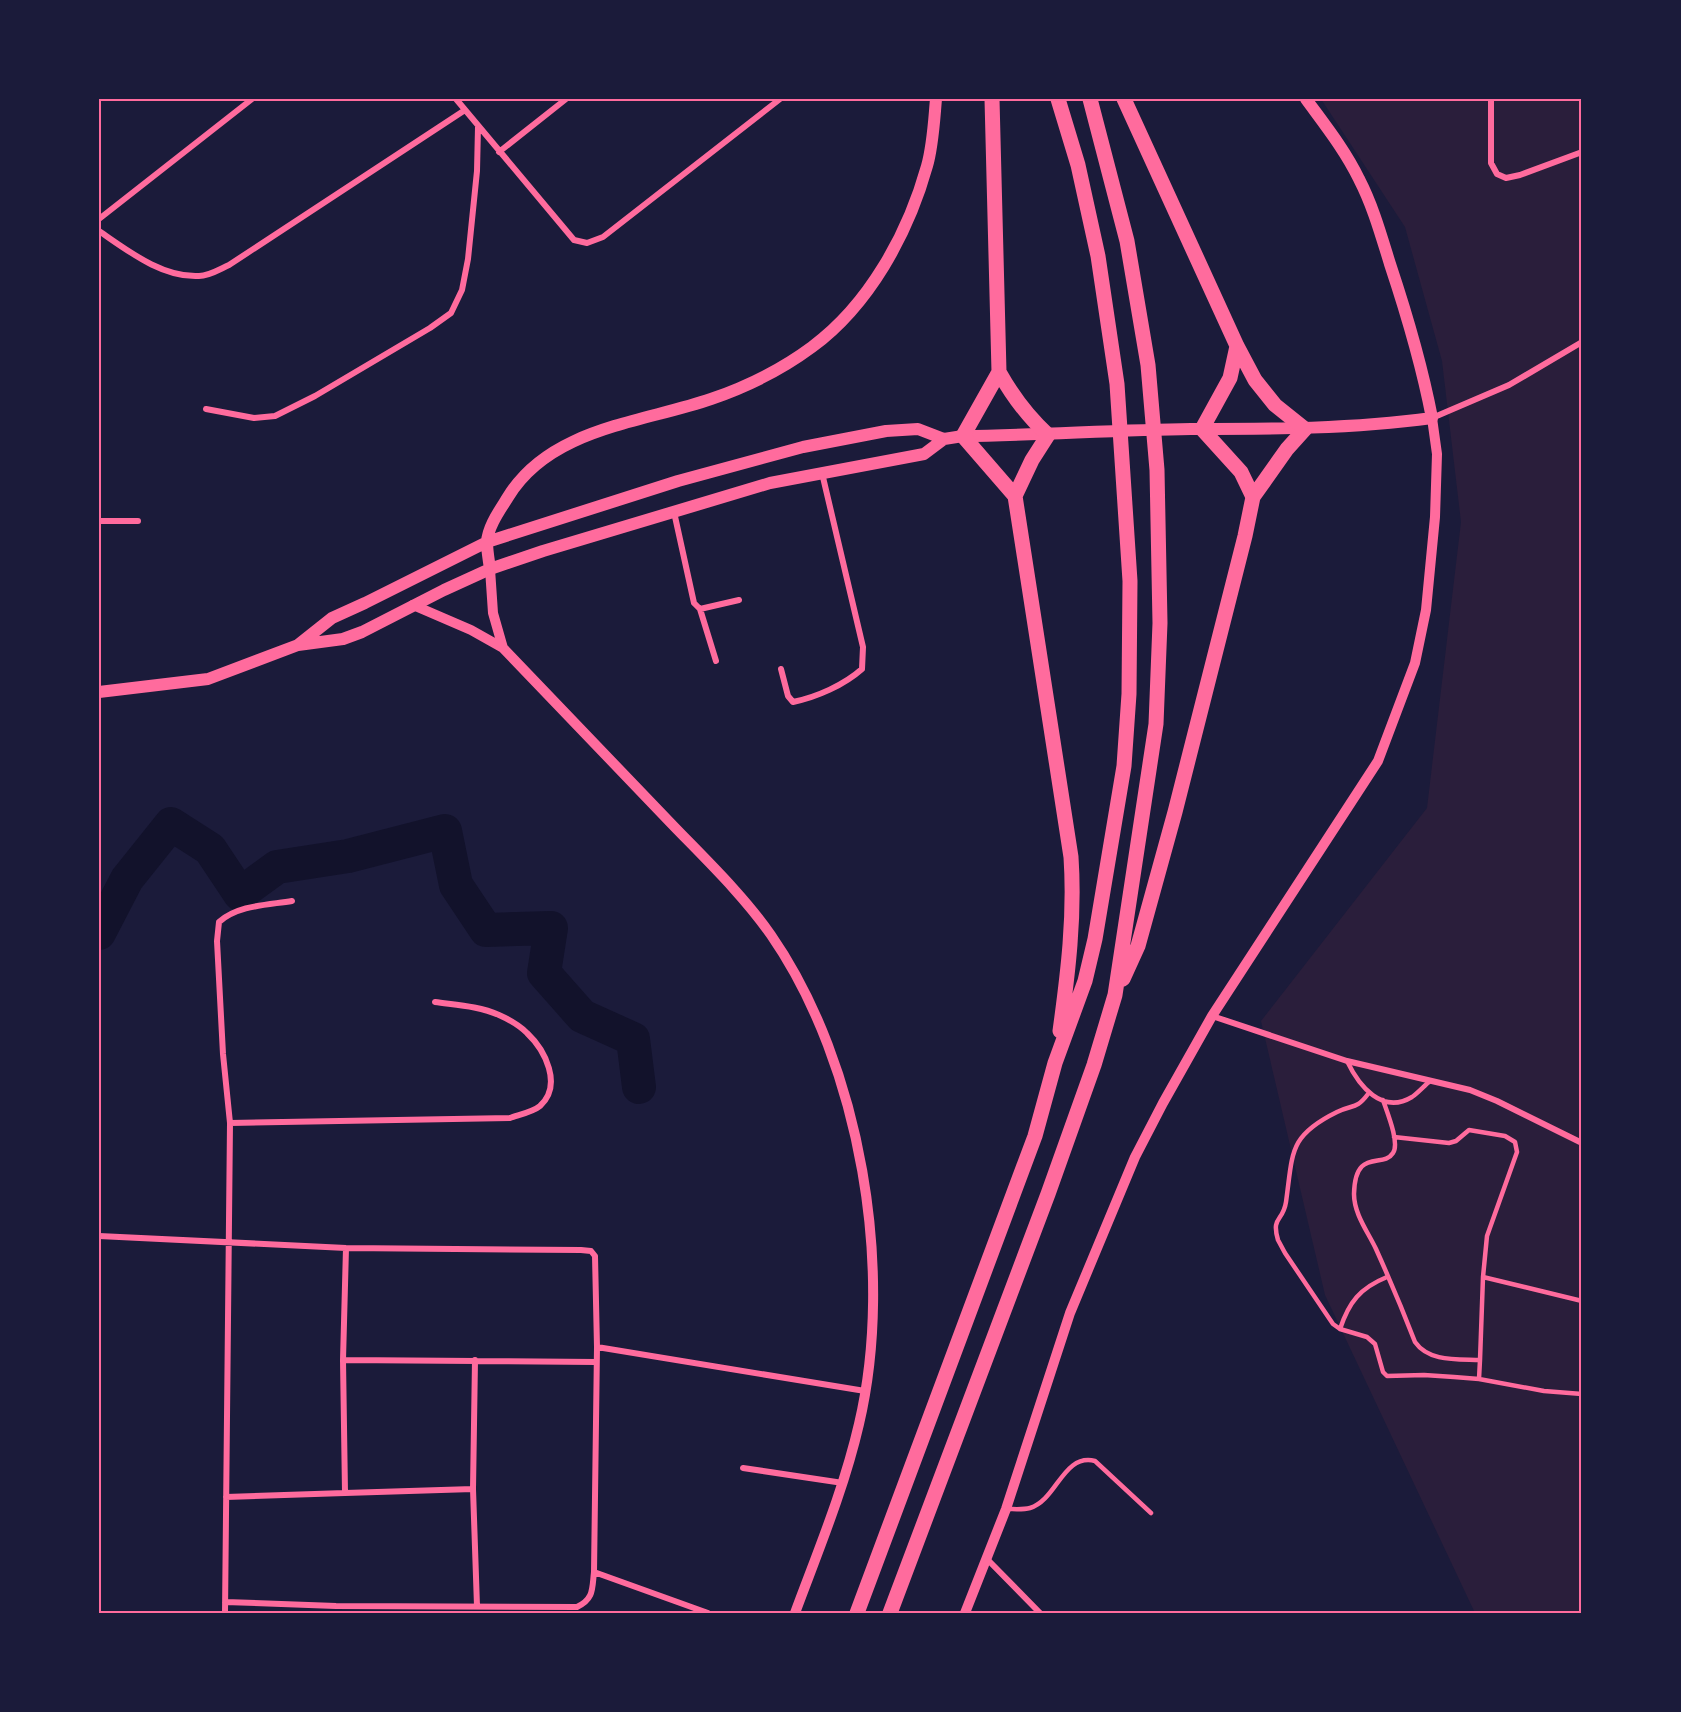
<svg xmlns="http://www.w3.org/2000/svg" width="1681" height="1712" font-family="Raleway,sans-serif">
	<style>
		.green { fill: #2a1e3b }
		.lines { fill: none; stroke-linecap: round; stroke-linejoin: round }
		.river { stroke: #12122b; stroke-width: 34 }
		.service { stroke: #ff6b9d; stroke-width: 4.5 }
		.minor { stroke: #ff6b9d; stroke-width: 6 }
		.tertiary { stroke: #ff6b9d; stroke-width: 10 }
		.secondary { stroke: #ff6b9d; stroke-width: 12 }
		.trunk { stroke: #ff6b9d; stroke-width: 15 }
		.neatline { fill: none; stroke: #ff6b9d; stroke-width: 2 }
	</style>
	<rect width="100%" height="100%" fill="#1b1b3a"/>
	<path class="green" d="M1321 99H1582V1613H1475L1325 1295 1261 1021 1427 808 1461 522 1442 361 1405 227Z"/>
	<g class="lines">
		<path class="river" d="M99 933 127 879 171 824 210 849 240 894 277 867 348 856 445 831 456 885 486 930 551 928 544 973 582 1016 633 1039 639 1087"/>
		<path class="service" d="M1347 1061C1359 1086 1382 1115 1412 1097 1418 1093 1424 1086 1430 1081
			M1368 1094C1356 1110 1353 1104 1337 1112 1288 1136 1293 1153 1286 1202 1283 1222 1271 1216 1278 1240L1285 1253 1333 1324 1340 1329 1367 1337 1375 1344 1383 1372 1387 1376 1424 1375 1454 1377 1479 1379 1544 1391 1582 1394
			M1383 1100C1387 1112 1400 1143 1393 1153 1383 1169 1355 1147 1354 1194 1354 1214 1368 1232 1376 1249 1390 1280 1403 1311 1415 1342 1429 1362 1457 1359 1480 1360L1483 1277 1487 1236 1517 1152 1515 1142 1505 1136 1469 1130 1456 1141 1449 1143 1394 1137
			M1483 1277 1582 1301
			M1340 1329C1349 1302 1360 1288 1387 1277
			M1479 1379 1480 1360
			M1006 1509C1014 1509 1023 1510 1030 1508 1057 1500 1063 1453 1095 1461L1151 1513"/>
		<path class="minor" d="M456 99 574 240 587 243 603 237 780 99
			M1491 99V163L1497 174 1506 178 1520 175 1582 152
			M499 152 566 99
			M99 219 252 99
			M99 231C127 250 162 278 199 276 209 276 220 269 229 265L465 110
			M206 409 254 418 275 416 315 396 430 328 451 313 462 290 468 259 477 171 478 127
			M1432 418 1509 385 1582 342
			M674 512 694 603 700 609 739 600
			M99 521H138
			M700 609 716 661
			M781 669 788 696 793 702C817 697 844 685 862 669L863 647 822 473
			M1212 1016 1347 1061 1470 1090 1497 1101 1582 1143
			M230 1123 510 1118C518 1115 533 1112 540 1106 563 1085 545 1050 527 1033 520 1026 508 1019 499 1015 479 1006 456 1005 435 1002
			M99 1236 346 1248 581 1250 591 1251 595 1256 597 1347 594 1572C592 1589 594 1599 577 1607L336 1606 225 1602
			M346 1248 343 1360 345 1493 473 1489 477 1606
			M597 1347 865 1391
			M343 1360 596 1362
			M743 1468 843 1483
			M473 1489 475 1360
			M226 1497 345 1493
			M987 1559 1040 1613
			M594 1572 708 1613
			M225 1613 230 1123 223 1054 217 941 219 922C238 905 268 905 292 901"/>
		<path class="tertiary" d="M490 569 493 613 503 648C556 704 610 760 664 816 700 854 741 892 771 935 861 1065 895 1271 859 1424 844 1489 818 1551 795 1613
			M413 605 471 630 503 648
			M965 1613 1006 1509 1070 1313 1135 1157 1163 1103 1212 1016 1378 761 1415 663 1426 610 1435 517 1437 454 1432 418"/>
		<path class="secondary" d="M490 569C489 561 487 551 487 542 488 526 500 510 508 497 550 428 641 423 711 399 746 387 781 370 812 347 869 305 908 234 927 166 933 145 934 121 936 99
			M298 645 332 618 365 603 487 542 678 481 803 447 886 431 918 429 944 439 963 436C1039 435 1115 430 1191 429 1272 429 1352 429 1432 418 1422 366 1407 315 1390 264 1381 235 1373 206 1359 179 1345 150 1325 125 1306 99
			M99 692 208 679 298 645 343 639 362 632 444 590 490 569 543 551 770 483 924 454 944 439"/>
		<path class="trunk" d="M992 99 999 372C1013 397 1027 416 1048 435L1032 460 1015 496 1071 857C1075 916 1068 973 1060 1031
			M1237 346 1230 378 1202 429 1241 472 1253 497
			M999 372 963 436 1015 496
			M1123 979 1138 946 1175 812 1245 536 1253 497 1287 449 1305 429 1275 405 1255 380 1237 346 1124 99
			M857 1613 1035 1136 1055 1063 1085 981 1095 939 1124 766 1129 694 1130 581 1117 384 1098 256 1078 165 1058 99
			M890 1613 1048 1194 1094 1065 1115 995 1156 724 1160 623 1157 470 1148 365 1127 241 1090 99"/>
	</g>
	<rect width="1681" height="1712" fill="none" stroke="#1b1b3a" stroke-width="201"/>
	<rect x="100" y="100" width="1480" height="1512" class="neatline"/>
</svg>
